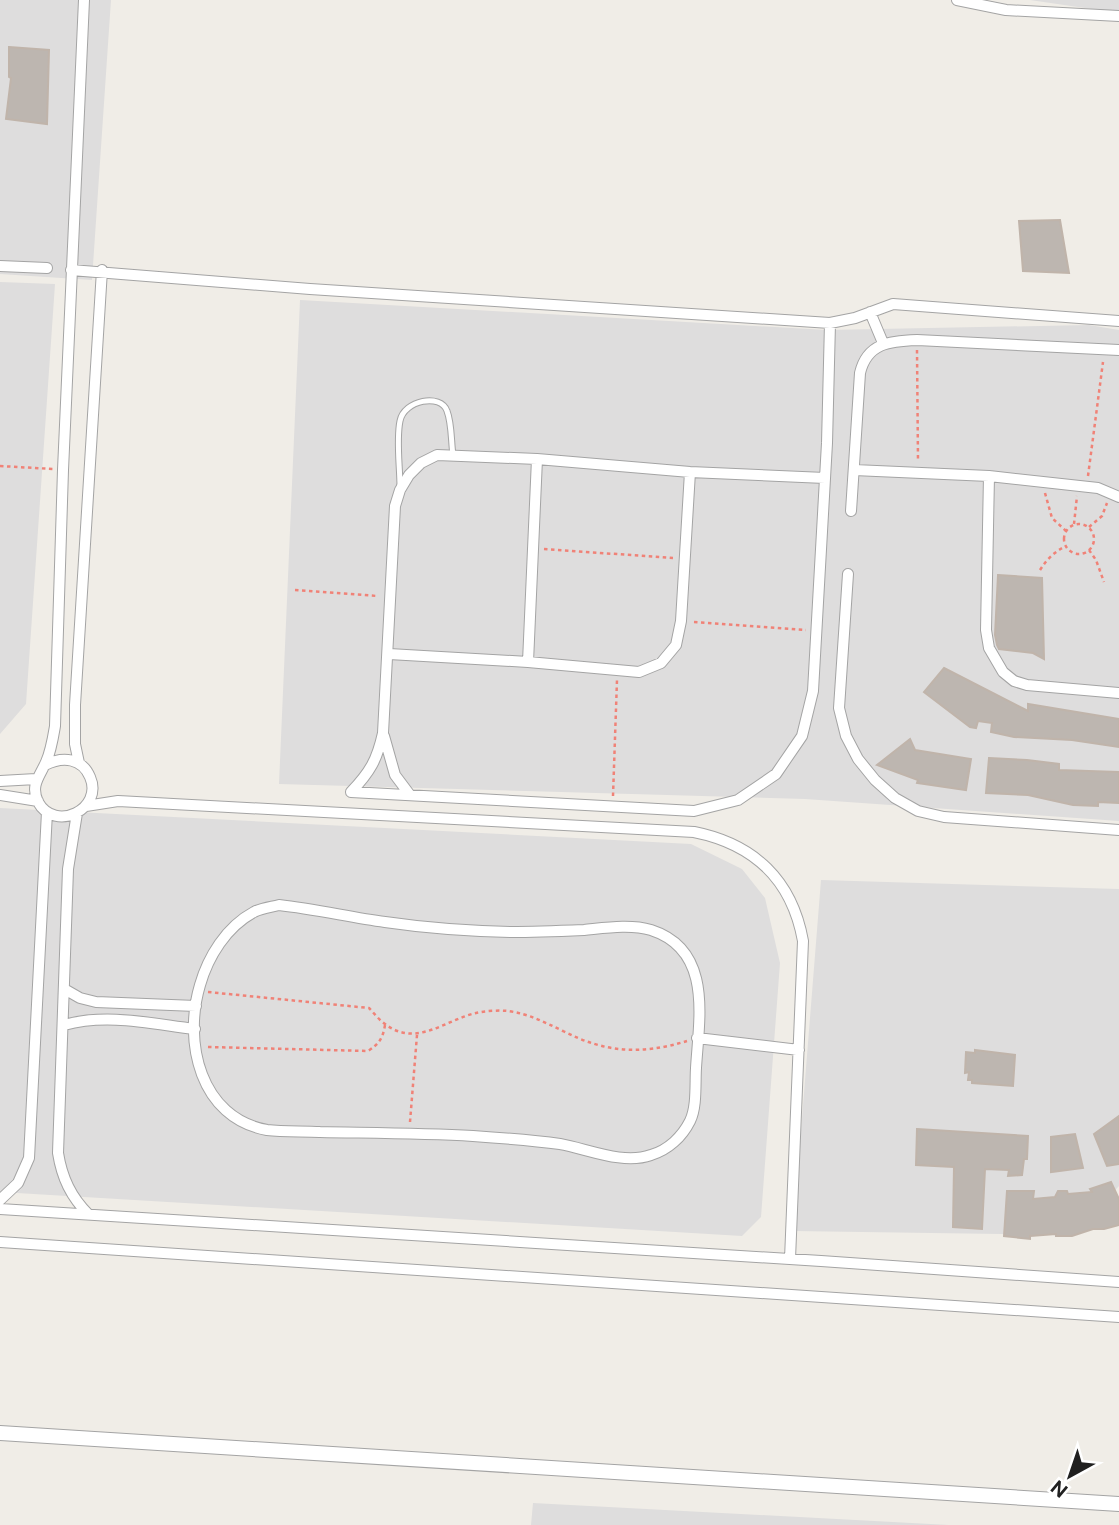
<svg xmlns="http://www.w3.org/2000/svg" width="1119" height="1525" font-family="'Public Sans',sans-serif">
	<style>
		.residential { fill: #dedddd }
		.building { fill: #bdb6b0; stroke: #c0b4aa; stroke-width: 2 }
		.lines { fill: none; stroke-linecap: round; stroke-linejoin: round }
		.service-casing { stroke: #a4a4a4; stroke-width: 7 }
		.minor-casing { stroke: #a4a4a4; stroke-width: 12 }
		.tertiary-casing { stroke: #a4a4a4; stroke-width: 16 }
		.path { stroke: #f08277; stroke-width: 2.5; stroke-dasharray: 3.5 3.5; stroke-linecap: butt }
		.service { stroke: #fff; stroke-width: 5 }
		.minor { stroke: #fff; stroke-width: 10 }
		.tertiary { stroke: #fff; stroke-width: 14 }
	</style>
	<rect width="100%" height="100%" fill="#f0ede7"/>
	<path class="residential" d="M0 0H111L92 280 0 274Z
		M1030 0H1119V13Z
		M0 282 55 284 26 704 0 734Z
		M300 300 827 330 1089 325 1119 330V821L805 799 279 784Z
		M0 808 691 844 742 869 765 898 780 963 761 1217 742 1236 0 1192Z
		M821 880 1119 889V1186L1074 1235 793 1231Z
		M533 1503 949 1525H531Z"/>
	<path class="building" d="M9 47 49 50 47 124 6 119 11 78 9 77Z
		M1060 220 1069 273 1023 271 1019 221Z
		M998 575 1042 578 1044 659 1033 653 999 649 997 645 995 635Z
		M944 668 1028 711V704L1119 719V747L1072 740 1014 737 991 732 992 723 978 721 976 728 970 727 924 692Z
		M910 739 915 750 971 759 966 790 917 783 918 780 877 765Z
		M989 758 1027 760 1059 764V770L1119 772V803L1098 802V806L1073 805 1028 795 986 793Z
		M975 1050 1015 1055 1013 1086 972 1083V1080H968L969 1072 965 1073 966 1052 975 1053Z
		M1119 1116V1164L1107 1166 1094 1134Z
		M917 1129 1028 1136 1027 1159H1024L1022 1175 1008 1176 1009 1170 985 1169 982 1229 953 1227 954 1167 916 1165Z
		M1075 1134 1083 1168 1051 1172V1137Z
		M1111 1182 1119 1199V1225L1104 1229H1093L1072 1236H1056V1234L1030 1236V1239L1004 1236 1007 1191H1034L1033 1199 1055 1197 1058 1191H1067L1068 1194 1092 1192 1090 1189Z"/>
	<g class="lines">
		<g class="service-casing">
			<path id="service" d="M400 487C400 467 396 440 400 421 404 400 441 393 447 411 452 424 451 442 453 455"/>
		</g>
		<g class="minor-casing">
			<path id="minor" d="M957 0 1006 10 1119 16
				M0 266 47 268
				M71 270 310 289 830 323 855 318 893 304 1119 321
				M870 312 883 343
				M854 470 989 476 1098 488 1119 497
				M989 476 986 630 989 648 1003 672 1014 681 1027 685 1119 693
				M851 511 860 373C867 343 890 341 917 340L1119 350
				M848 574 839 708 846 736 858 759 875 780 895 798 918 811 944 817 1119 830
				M389 654 528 662 639 672 661 663 676 645 681 621 690 472
				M528 662 537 459
				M384 736 395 775 410 795
				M79 763 75 744V705L102 270
				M45 765C63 756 82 758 90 777 104 809 55 833 38 802 30 785 40 776 46 762 51 751 53 738 55 726L63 470 84 0
				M0 781 36 779
				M351 792 694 811 738 800 776 774 802 736 813 691 827 443 830 323
				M351 792C370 772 377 760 383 733L395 506 400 490 409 475 421 463 437 455 537 459 690 472 825 478
				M0 795 38 801
				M86 806 118 801 694 832C754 844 792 880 803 941L790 1259
				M77 813 68 869 58 1153C62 1178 71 1197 89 1215
				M279 905C315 909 349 917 385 922 426 928 469 931 511 932 535 932 560 931 584 930 605 928 630 924 651 930 713 950 699 1018 696 1068 695 1084 697 1107 690 1121 682 1137 668 1150 651 1155 623 1165 588 1149 560 1144 531 1140 502 1138 473 1136 422 1133 371 1133 320 1132 303 1131 284 1132 267 1130 200 1118 183 1042 200 985 208 957 226 927 254 912 261 908 271 907 279 905Z
				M66 990 80 998 96 1002 196 1006
				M64 1025C107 1013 152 1024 195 1029
				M697 1038 799 1050
				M0 1200 18 1183 29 1158 47 812
				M0 1209 821 1261 1119 1282
				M0 1242 1119 1317"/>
		</g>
		<g class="tertiary-casing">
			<path id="tertiary" d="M0 1433 1119 1504"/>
		</g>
		<path class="path" d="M917 350 918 462
			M0 466 53 469
			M1088 476 1103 362
			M1045 493 1052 518 1066 531
			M1064 539a15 15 0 1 1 30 0a15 15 0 1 1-30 0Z
			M1074 524 1077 496
			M1089 527 1102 516 1107 503
			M544 549 673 558
			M1089 550 1096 560 1104 582
			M1040 570C1047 559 1054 552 1066 546
			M295 590 377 596
			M694 622 806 630
			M613 796 617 680
			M208 992 369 1008C374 1013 379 1020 385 1024 416 1048 445 1020 476 1013 485 1011 498 1010 508 1011 529 1014 544 1022 563 1031 606 1053 641 1055 687 1041
			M208 1047 368 1051C379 1044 383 1038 385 1025
			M410 1122 417 1035"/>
		<use href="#service" class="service"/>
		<use href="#minor" class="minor"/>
		<use href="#tertiary" class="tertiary"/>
	</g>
	<g transform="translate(1070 1476) rotate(220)" stroke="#ffffff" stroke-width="5" paint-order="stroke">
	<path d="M0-5L12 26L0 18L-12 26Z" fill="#202020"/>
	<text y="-10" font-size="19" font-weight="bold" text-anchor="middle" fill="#202020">N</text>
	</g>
</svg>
